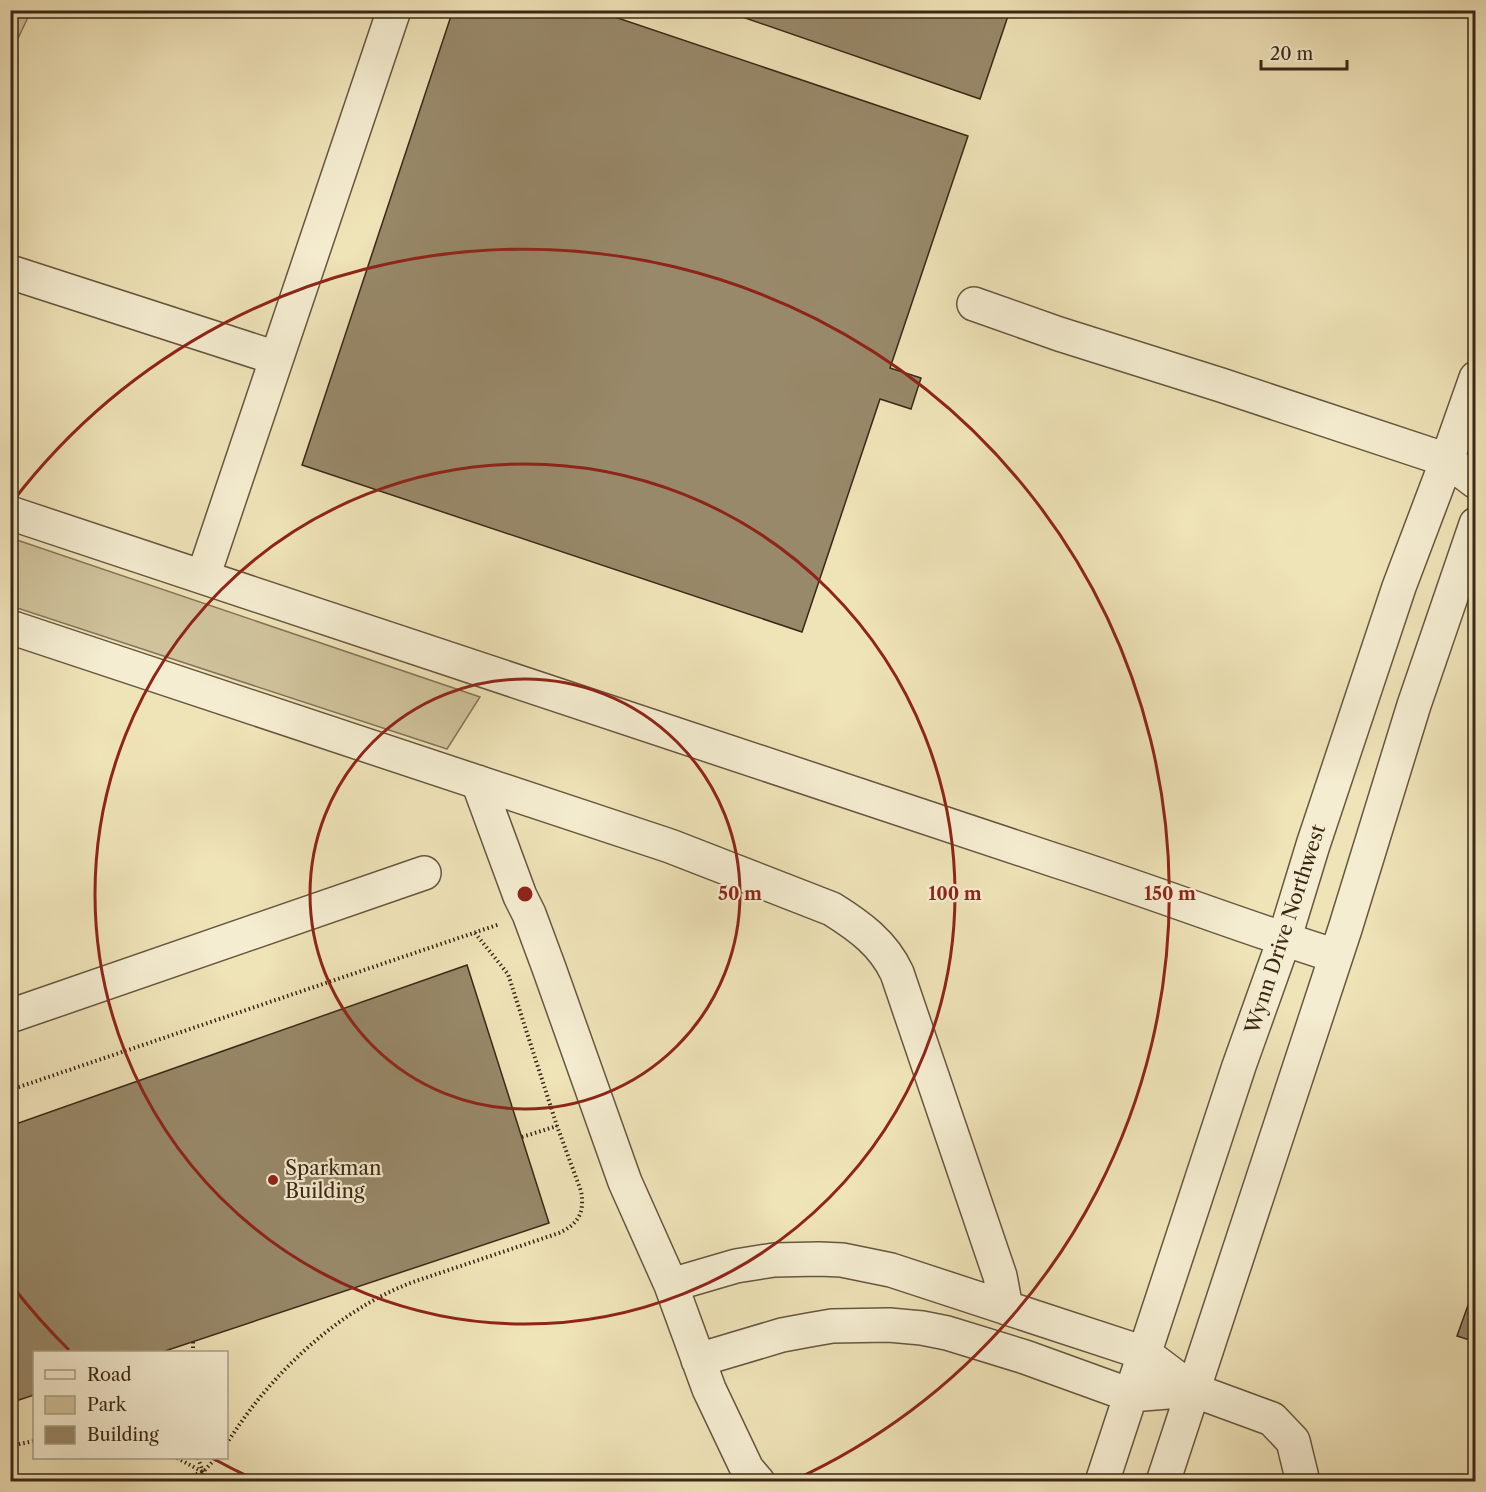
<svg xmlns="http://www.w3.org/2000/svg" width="1486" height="1492" font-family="'Libre Caslon Text',serif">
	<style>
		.green { fill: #d0c39c; stroke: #857559; stroke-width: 1.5 }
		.building { fill: #98896a; stroke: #3a2716; stroke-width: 1.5 }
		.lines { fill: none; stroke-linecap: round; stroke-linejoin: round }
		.minor-casing { stroke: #67563e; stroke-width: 36 }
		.path { stroke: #3a2716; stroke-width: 4; stroke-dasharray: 1.5 3; stroke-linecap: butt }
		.minor { stroke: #f5edd1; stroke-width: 33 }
		.ring { fill: none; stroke: #8f2418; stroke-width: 3 }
		.poi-dot { fill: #8f2418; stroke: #f5edd1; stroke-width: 2 }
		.labels { text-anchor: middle; stroke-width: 4.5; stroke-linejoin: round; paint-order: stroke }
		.street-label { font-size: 20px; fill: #3a2716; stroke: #f5edd1 }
		.poi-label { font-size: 20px; fill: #3a2716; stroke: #f5edd1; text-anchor: start }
		.centre { fill: #8f2418; stroke: #f5edd1; stroke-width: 3 }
		.ring-label { font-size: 18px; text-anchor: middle; font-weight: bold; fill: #8f2418; stroke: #f5edd1; stroke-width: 4.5; stroke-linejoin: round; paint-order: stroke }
	</style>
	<rect width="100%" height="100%" fill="#efe3b8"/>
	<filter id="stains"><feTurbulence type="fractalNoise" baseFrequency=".00333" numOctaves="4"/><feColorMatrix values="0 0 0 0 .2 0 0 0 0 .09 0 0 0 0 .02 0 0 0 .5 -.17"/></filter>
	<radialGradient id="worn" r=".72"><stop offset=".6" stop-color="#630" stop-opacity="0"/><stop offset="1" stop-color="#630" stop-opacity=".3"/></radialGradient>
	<path class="green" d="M11 10 31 11 11 53 10 11Z
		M11 538 480 697 447 749 11 606Z"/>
	<path class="building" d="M453 10H594L968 136 890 368 921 378 911 409 880 399 802 632 302 465Z
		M722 10H1010L980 99Z
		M467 965 549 1223 162 1352H34V1395L10 1403V1126Z
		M1476 1283V1342L1457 1336Z"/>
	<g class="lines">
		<g class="minor-casing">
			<path id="minor" d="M10 272 276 358
				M974 304 1059 334 1221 385 1447 460 1476 482
				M10 513C359 630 708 746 1057 861 1151 891 1243 927 1336 956
				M203 577 394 10
				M10 627 670 846 832 909C859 926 883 943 897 973L1000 1276 1006 1308
				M478 782 520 896 529 914 549 968 625 1182 671 1285 709 1389 747 1469 758 1482
				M10 1016 424 873
				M671 1285 736 1266 774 1260 819 1259 842 1260 891 1270 1144 1353 1193 1390 1272 1419 1293 1441 1303 1482
				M698 1360 782 1335 809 1330 832 1326 889 1325 922 1328 947 1333 1025 1357 1130 1395 1193 1390
				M1102 1482 1239 1066 1284 940 1313 845 1399 587 1447 460 1476 378
				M1163 1482 1345 929 1414 705 1476 524"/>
		</g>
		<path class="path" d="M10 1090 500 924
			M522 1137 557 1126
			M193 1342V1352
			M226 1444C238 1427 249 1410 262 1395 302 1347 354 1304 413 1282L559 1233C578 1224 585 1213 581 1191L557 1126 508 974 475 933
			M10 1446 34 1441
			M177 1458 203 1472
			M198 1458 203 1472 208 1482
			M175 1482 202 1472
			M198 1482 203 1472 216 1458"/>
		<use href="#minor" class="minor"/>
	</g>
	<g class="ring">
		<circle cx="525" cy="894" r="215"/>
		<circle cx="525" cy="894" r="430"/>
		<path d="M258 1481A645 645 0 0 1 212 1458M69 1350A645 645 0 0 1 13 1287M13 501A645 645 0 1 1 792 1481"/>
	</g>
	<circle class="poi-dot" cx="273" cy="1180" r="6"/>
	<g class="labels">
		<g class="street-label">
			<text transform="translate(1285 929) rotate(-72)" y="7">Wynn Drive Northwest</text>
		</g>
		<g class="poi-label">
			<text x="285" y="1175">Sparkman<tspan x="285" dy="23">Building</tspan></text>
		</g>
	</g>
	<circle cx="525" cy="894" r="9" class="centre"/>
	<g class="ring-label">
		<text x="740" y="900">50 m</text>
		<text x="955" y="900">100 m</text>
		<text x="1170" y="900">150 m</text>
	</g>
	<rect width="1486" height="1492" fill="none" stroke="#efe3b8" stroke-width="36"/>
	<rect x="12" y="12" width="1462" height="1468" fill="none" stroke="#3a2716" stroke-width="3"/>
	<rect x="18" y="18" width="1450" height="1456" fill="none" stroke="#3a2716" stroke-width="1.5"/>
	<rect x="33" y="1351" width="195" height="108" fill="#f5edd1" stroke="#aa9e86" stroke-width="1.5"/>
	<rect x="45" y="1370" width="30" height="9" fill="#f5edd1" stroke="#aa9e86" stroke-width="1.5"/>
	<text x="87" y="1381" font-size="18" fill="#3a2716">Road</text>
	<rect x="45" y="1396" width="30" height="18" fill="#d0c39c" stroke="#aa9e86" stroke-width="1.5"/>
	<text x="87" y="1411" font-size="18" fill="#3a2716">Park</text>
	<rect x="45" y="1426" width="30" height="18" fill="#98896a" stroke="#aa9e86" stroke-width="1.5"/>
	<text x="87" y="1441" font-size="18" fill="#3a2716">Building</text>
	<path d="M1261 60v9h86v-9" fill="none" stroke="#3a2716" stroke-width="3"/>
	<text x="1270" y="60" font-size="18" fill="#3a2716" stroke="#f5edd1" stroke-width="4.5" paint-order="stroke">20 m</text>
	<rect width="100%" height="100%" filter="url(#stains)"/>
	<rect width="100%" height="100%" fill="url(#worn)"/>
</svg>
